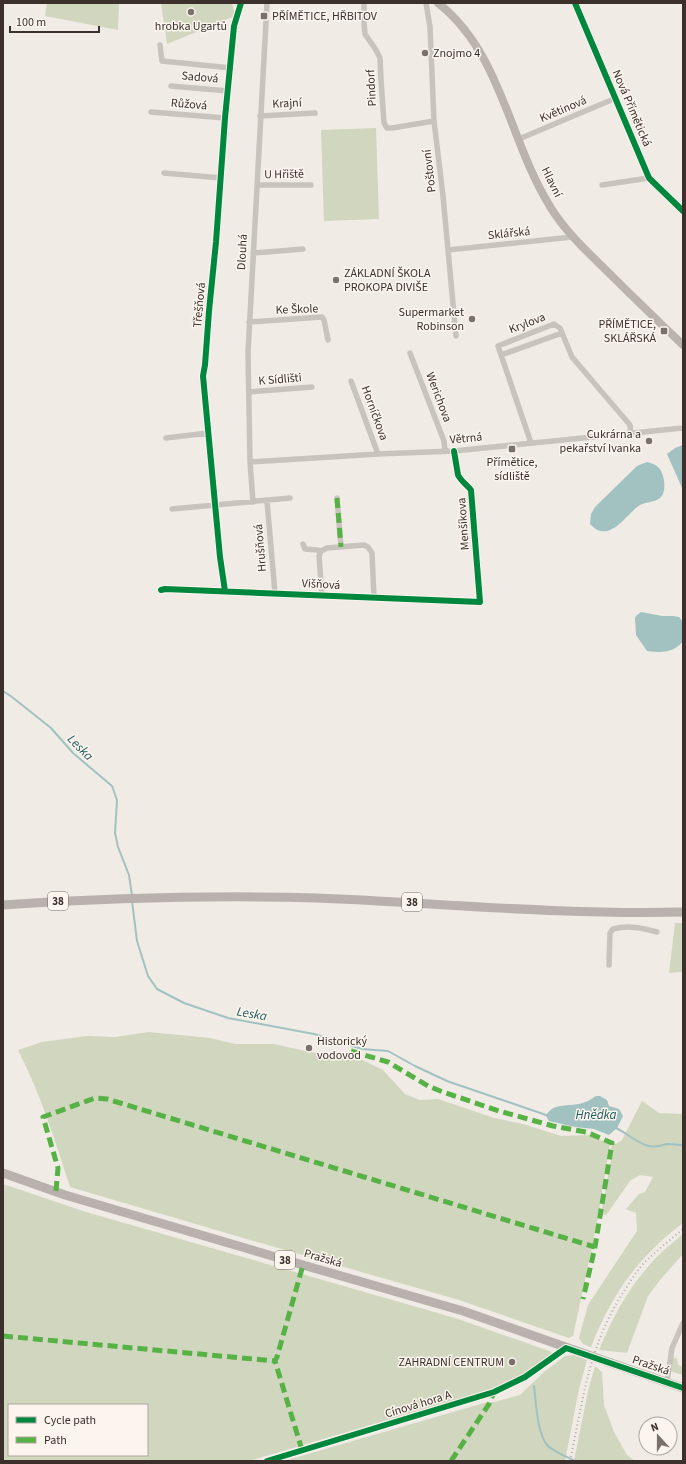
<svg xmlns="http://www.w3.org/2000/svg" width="686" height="1464" font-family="'Source Sans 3',sans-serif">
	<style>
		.green { fill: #d1d6bf; fill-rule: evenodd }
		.water { fill: #a1c2c1 }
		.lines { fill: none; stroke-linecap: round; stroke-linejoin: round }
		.stream { stroke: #a1c2c1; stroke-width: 2 }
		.minor { stroke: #c9c3be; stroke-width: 5.5 }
		.secondary { stroke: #bab3ae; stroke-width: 8 }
		.primary { stroke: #b8b1ad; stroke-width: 9 }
		.rail { stroke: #b1aca8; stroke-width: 2; stroke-dasharray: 1 3; stroke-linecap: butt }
		.primary-bridge { stroke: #b8b1ad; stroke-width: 9 }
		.quiet { stroke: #57b246; stroke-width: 5; stroke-dasharray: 10 5; stroke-linecap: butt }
		.cycleway-casing { stroke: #fbf5ee; stroke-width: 8 }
		.cycleway { stroke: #00873e; stroke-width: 6 }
		.poi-dot { fill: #7a716c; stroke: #fbf5ee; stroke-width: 1.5 }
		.labels { text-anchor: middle; stroke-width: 3; stroke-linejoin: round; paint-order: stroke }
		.shield { fill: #fbf5ee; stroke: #756b66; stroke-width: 1 }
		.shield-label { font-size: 11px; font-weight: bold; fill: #3b302b }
		.poi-label { font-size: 12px; fill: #3b302b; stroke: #fbf5ee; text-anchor: start }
		.street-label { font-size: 12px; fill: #3b302b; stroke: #fbf5ee }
		.water-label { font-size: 13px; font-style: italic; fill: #1f5a5e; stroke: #fbf5ee }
	</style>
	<rect width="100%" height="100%" fill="#f0ebe5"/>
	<path class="green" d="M47 3H119L118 30 45 16Z
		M161 3H232L235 16 167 44Z
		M376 128 379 219 324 221 321 130Z
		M675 923H683V972L669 973Z
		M149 1032 210 1038 235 1044H274L310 1052 356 1057 383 1070 405 1094 420 1100 438 1099 494 1118 523 1124 561 1136 590 1135 610 1144 595 1233 573 1336 569 1338 459 1300 264 1244 70 1187C55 1140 40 1093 18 1050L42 1042 87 1036 115 1037Z
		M642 1101 659 1113 683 1114V1223C638 1257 611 1295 591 1347L583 1344 579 1338 588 1305 637 1231 636 1213 626 1209 639 1194 645 1192 653 1177 640 1175 630 1181 609 1211 606 1215 601 1214 613 1149H611L612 1144H616L622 1140Z
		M3 1184 86 1212 455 1318 552 1352 550 1355 526 1373 489 1390 249 1461H3ZM9 1405H147V1455H9Z
		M683 1234V1254L660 1280 648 1296 627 1353 599 1350C611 1321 626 1292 647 1268 657 1255 670 1245 683 1234Z
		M574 1355 587 1360 579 1389 565 1461H284L484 1403 494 1402 520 1395 544 1372 565 1356Z
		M672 1357 677 1359 678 1365 683 1367V1375L670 1371Z
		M595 1366 602 1372 604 1405 614 1432 627 1455 635 1461H574L588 1391Z"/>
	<path class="water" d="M683 445V490L667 454 675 448Z
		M647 462C650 463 655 464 658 467 665 473 667 493 660 498 654 503 645 501 637 507 624 518 608 544 590 524L591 514 595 507 637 466Z
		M641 612 662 616H673L679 617 683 622V641C674 653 661 653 647 651L636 635 635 618 636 616Z
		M596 1096H600L607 1100 609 1106 619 1109 623 1116 617 1128 609 1135 594 1129 575 1127 549 1121 546 1116C553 1101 572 1108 585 1102 589 1101 592 1098 596 1096Z"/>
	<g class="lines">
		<path class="stream" d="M3 691 12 697 51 728 73 753 112 786 117 800 115 833 118 847 129 875 132 896
			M132 901 137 941 148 976 157 989 184 1003 228 1018 314 1034 362 1049 388 1051 415 1066 447 1081 549 1116
			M616 1128C627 1133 636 1143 649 1146 656 1148 661 1145 667 1144 672 1144 678 1145 683 1145
			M534 1386C536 1401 537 1435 548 1446 554 1452 568 1457 575 1461"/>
		<path class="minor" d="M364 3V23L365 34 376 50 380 58 381 80 384 123 387 128H392L434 121
			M426 3 430 27 434 121 443 196 456 336
			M575 3 649 178 683 211
			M160 45 162 61 231 68
			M171 86 228 91
			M151 112 225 118
			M260 116 315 113
			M519 139 616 98
			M164 173 221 178
			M257 185H311
			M602 185 649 178
			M448 250 572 237
			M253 253 303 249
			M249 322 322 317 324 320 328 340
			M410 353 444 441 445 451
			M501 355 562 333
			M351 381 378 454
			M249 392 312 387
			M166 438 208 433
			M531 443 498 346 554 324 560 328 572 357 630 425 631 434
			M250 462 378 454 454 451 683 428
			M337 498 341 547
			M267 501 275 593
			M253 502 250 462 248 353 267 3
			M172 509 290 498
			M303 544 305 549 317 550 321 551
			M161 590 165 589 480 602 471 490C467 485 461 481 458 475L454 451
			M225 591 220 557 203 376 205 365 209 311 216 242 225 118 234 26 241 3
			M322 596 319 556 321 551 327 548 364 545 368 547 372 553 374 598
			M609 965 610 933 613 929C628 925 642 928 657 932
			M667 1382 672 1348 683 1323
			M267 1461 494 1392 525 1377 566 1348"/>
		<path class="secondary" d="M438 3C502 53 509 142 551 208 567 234 590 254 611 275 635 299 659 322 683 345"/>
		<path class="primary" d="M3 905C108 898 213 895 317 898 439 903 561 915 683 912
			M3 1173 65 1195 303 1265 463 1311 574 1350
			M611 1363 683 1388"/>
		<path class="rail" d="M570 1461C583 1401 588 1349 621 1296 628 1285 635 1273 644 1263 656 1251 670 1240 683 1229"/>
		<path class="primary-bridge" d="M574 1350 611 1363"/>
		<path class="quiet" d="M337 498 341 547
			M351 1051 388 1062 428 1086 443 1092 499 1111 553 1126 586 1132 612 1143 595 1247 583 1299
			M56 1191 58 1168 43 1117 95 1098 107 1099 595 1247
			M3 1336 275 1361
			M302 1450 275 1361 277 1357 303 1265
			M451 1461 489 1404 494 1392"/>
		<g class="cycleway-casing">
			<path id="cycleway" d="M575 3 649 178 683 211
				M161 590 165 589 480 602 471 490C467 485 461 481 458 475L454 451
				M225 591 220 557 203 376 205 365 209 311 216 242 225 118 234 26 241 3
				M267 1461 494 1392 525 1377 566 1348 683 1388"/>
		</g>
		<use href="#cycleway" class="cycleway"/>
	</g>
	<g class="poi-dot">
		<circle cx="191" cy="12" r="4"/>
		<rect x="260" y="12" width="8" height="8" rx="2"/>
		<circle cx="425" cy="53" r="4"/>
		<circle cx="336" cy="280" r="4"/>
		<circle cx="472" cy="319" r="4"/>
		<rect x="660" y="327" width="8" height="8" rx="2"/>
		<circle cx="649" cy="441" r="4"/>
		<rect x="508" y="445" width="8" height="8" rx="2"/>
		<circle cx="309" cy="1048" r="4"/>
		<circle cx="512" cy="1362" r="4"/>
	</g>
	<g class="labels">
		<g class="shield">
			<rect x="48" y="892" width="20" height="18" rx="3"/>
			<rect x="402" y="893" width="20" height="18" rx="3"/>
			<rect x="275" y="1251" width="20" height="18" rx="3"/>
		</g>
		<g class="shield-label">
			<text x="58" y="905">38</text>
			<text x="412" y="906">38</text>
			<text x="285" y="1264">38</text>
		</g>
		<g class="poi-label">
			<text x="272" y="20">PŘÍMĚTICE, HŘBITOV</text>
			<text x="191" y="30" text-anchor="middle">hrobka Ugartů</text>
			<text x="433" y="57">Znojmo 4</text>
			<text x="344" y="277">ZÁKLADNÍ ŠKOLA<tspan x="344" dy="14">PROKOPA DIVIŠE</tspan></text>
			<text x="464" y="316" text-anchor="end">Supermarket<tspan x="464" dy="14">Robinson</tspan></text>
			<text x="656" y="328" text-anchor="end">PŘÍMĚTICE,<tspan x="656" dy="14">SKLÁŘSKÁ</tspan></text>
			<text x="641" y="438" text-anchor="end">Cukrárna a<tspan x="641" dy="14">pekařství Ivanka</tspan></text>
			<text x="512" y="466" text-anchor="middle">Přímětice,<tspan x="512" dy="14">sídliště</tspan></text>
			<text x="317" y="1045">Historický<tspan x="317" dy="14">vodovod</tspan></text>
			<text x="504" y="1366" text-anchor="end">ZAHRADNÍ CENTRUM</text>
		</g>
		<g class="street-label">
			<text transform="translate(200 77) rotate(5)" y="4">Sadová</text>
			<text transform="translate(371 88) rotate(-93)" y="4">Pindorf</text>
			<text transform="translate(287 103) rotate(-3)" y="4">Krajní</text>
			<text transform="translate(189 104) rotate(5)" y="4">Růžová</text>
			<text transform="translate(632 108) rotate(67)" y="4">Nová Přímětická</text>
			<text transform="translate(563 109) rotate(-23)" y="4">Květinová</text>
			<text transform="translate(429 171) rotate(-97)" y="4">Poštovní</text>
			<text transform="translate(284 174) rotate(-1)" y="4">U Hřiště</text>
			<text transform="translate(552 182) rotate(64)" y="4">Hlavní</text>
			<text transform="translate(509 233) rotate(-6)" y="4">Sklářská</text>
			<text transform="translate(242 252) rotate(-87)" y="4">Dlouhá</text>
			<text transform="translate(199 305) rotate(-85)" y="4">Třešňová</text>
			<text transform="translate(297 309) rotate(-2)" y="4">Ke Škole</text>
			<text transform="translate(527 323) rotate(-21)" y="4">Krylova</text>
			<text transform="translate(280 379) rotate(-5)" y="4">K Sídlišti</text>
			<text transform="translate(439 397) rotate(69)" y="4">Werichova</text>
			<text transform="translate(375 413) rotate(70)" y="4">Horníčkova</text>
			<text transform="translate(466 438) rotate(-5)" y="4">Větrná</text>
			<text transform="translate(463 524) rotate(-94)" y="4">Menšíkova</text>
			<text transform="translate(260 548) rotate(-95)" y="4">Hrušňová</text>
			<text transform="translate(321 584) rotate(3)" y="4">Višňová</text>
			<text transform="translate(323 1258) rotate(16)" y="4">Pražská</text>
			<text transform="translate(651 1365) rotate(19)" y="4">Pražská</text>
			<text transform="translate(418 1404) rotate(-17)" y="4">Cínová hora A</text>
		</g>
		<g class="water-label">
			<text transform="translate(81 747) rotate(45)" y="5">Leska</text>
			<text transform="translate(252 1013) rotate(10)" y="5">Leska</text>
			<text x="596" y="1119">Hnědka</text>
		</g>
	</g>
	<rect width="686" height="1464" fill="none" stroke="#3b302b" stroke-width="8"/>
	<rect x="8" y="1404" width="140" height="52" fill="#fbf5ee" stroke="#aea6a0"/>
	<rect x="16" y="1417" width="20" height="6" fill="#00873e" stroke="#aea6a0"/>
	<text x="44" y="1424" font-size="12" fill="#3b302b">Cycle path</text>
	<rect x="16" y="1437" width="20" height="6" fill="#57b246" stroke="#aea6a0"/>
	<text x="44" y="1444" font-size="12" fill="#3b302b">Path</text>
	<g transform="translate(658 1436) rotate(339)"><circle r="19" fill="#fbf5ee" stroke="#aea6a0"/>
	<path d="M0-3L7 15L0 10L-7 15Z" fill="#7a716c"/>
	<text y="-6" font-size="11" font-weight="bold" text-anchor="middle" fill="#3b302b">N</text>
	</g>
	<path d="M10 26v6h89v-6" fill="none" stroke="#3b302b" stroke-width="2"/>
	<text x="16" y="26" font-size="12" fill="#3b302b" stroke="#fbf5ee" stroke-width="3" paint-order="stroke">100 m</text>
</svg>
